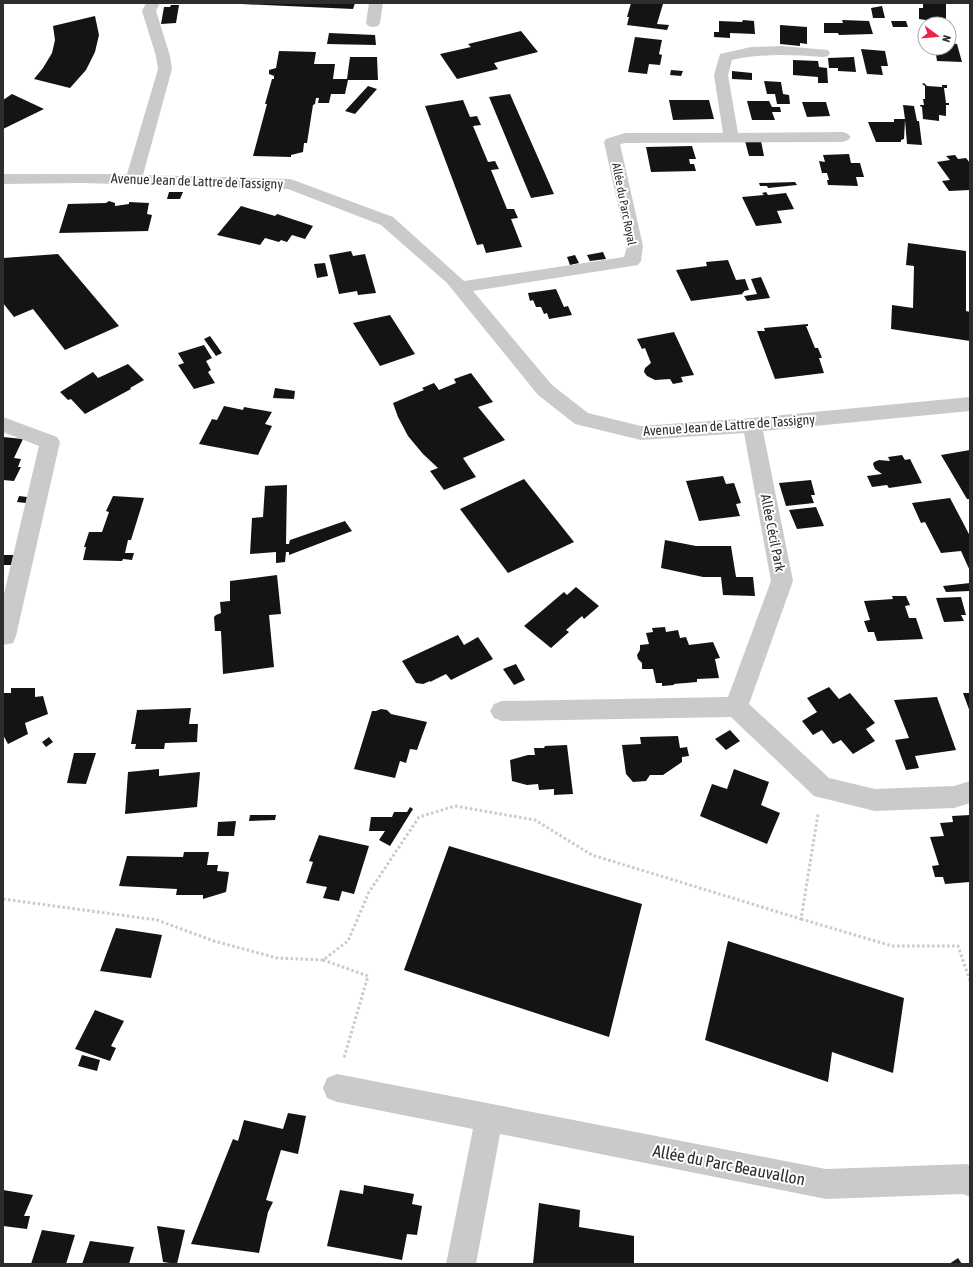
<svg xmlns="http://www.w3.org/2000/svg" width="973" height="1267" font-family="'Asap Condensed',sans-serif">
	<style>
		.building { fill: #141414 }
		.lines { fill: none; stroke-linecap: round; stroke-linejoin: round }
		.path { stroke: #cacaca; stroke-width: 3; stroke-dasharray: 2.5 2.5; stroke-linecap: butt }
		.minor { fill: #cacaca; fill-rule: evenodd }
		.labels { text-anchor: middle; stroke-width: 4; stroke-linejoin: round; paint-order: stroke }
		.far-street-label { font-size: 12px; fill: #2d2d2d; stroke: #fff }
		.street-label { font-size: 14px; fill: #2d2d2d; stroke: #fff }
		.near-street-label { font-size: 17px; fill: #2d2d2d; stroke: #fff }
	</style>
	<rect width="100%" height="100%" fill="#fff"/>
	<path class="building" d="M242 3H355L353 9 242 4Z
		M631 3 663 4 657 24 669 25 667 30 627 25 629 17H627Z
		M923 3H946V23L919 19V8H923Z
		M171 5H179L176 23 161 24 164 7H170Z
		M882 6 885 18H873L871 8Z
		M95 16 99 35 95 52 86 70 70 88 34 79 43 68 52 53 55 40 53 26Z
		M743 20 754 21 755 34 730 33V38L714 37V32H719V21L742 22Z
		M842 20 869 21 873 34 839 35 838 33H824V23H843Z
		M891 21H906L908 27H893Z
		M780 25 807 27V44L800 43V46L780 44Z
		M521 31 538 52 494 63 498 69 457 79 440 54 471 47 468 44Z
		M329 33 375 35 376 45 327 44Z
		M635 37 662 40 659 54 662 55 660 65 649 64 647 74 628 72Z
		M949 43 957 44 962 62 937 61 935 48H949Z
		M861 49 885 51 888 66H881L883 75 867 74Z
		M279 51 316 52 314 64H335L333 79H347L350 57H377L378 80H348L345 94H331L329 103H318L319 98H316L315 104 313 105 307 143H304L303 152 291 155V157L253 156 267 104H265L272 79H274V76L269 74V70L276 68Z
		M854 57 856 72 838 71V68H829L828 58Z
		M793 60 818 61 819 67 827 68 828 83H818V77L793 75Z
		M671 70 683 71 681 76 670 75Z
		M732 71 752 73V80L732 79Z
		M764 81 781 82 783 94 789 95 790 104H777L775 94H767Z
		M924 83 927 86 942 87V85H947V88H944L946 103H949V105H946V116L939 115V121L923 119 922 107 920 106V105H924L923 99H925V86L922 84Z
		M368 86 377 89 355 114 345 111Z
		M12 94 44 109 3 129V100Z
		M510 94 554 194 531 198 489 97Z
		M463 100 470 117 477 116 481 125 473 126 488 162 495 161 499 169 491 170 507 209H514L518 218 511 219 522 247 486 253 483 244 477 245 425 106Z
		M669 100H709L714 119 673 120Z
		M747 101H769L772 107H780L781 112H772L775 120H752Z
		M802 102H826L830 116 807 117Z
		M903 105 914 106 917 121H919L922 145 907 144 905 120 904 139 901 140V142H876L868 122H894V119H905Z
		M745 141H761L764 156H749Z
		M692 146 696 159H689L690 164H694L696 171 651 172 646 147Z
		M849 154 851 163H860L864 177H856L858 186 828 185 827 180H829L827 173H822L819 161 825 162 823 155Z
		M955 155 958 159 966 158 970 163V190L949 191 942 181 950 180 937 162 950 160 946 156Z
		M795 182 797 185 768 188 767 186H760L759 183Z
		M169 192H183L180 199H167Z
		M766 192 768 195 786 193 794 209 777 211 782 223 756 226 742 197 764 195 762 193Z
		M109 201 115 203V206L129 204V202L149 203 147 214 152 215 148 231 59 233 68 204 106 203Z
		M241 206 275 216 277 214 313 226 305 239 292 235 287 242 281 240 279 242 265 238 260 245 217 235Z
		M908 243 966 251V311L970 312V341L891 329 892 305 913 308 914 266 906 265Z
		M351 251 353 256 365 254 376 293 358 295 357 291 339 294 329 255Z
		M603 252 606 259 590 261 587 255Z
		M58 254 119 326 65 350 33 309 14 317 3 303V258Z
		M575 255 579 263 570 265 567 257Z
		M728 260 736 280 745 279 749 290 744 291V292L742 293 743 294 691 301 676 270 707 266 706 262Z
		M325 263 328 276 317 278 314 264Z
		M761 277 770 298 747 301 744 296 757 294 751 279Z
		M556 289 564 307 568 306 572 315 549 319 547 313 544 314 541 307H536L533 300 530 301 528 293Z
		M390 315 415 354 380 366 353 323Z
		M808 324V326H806L815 348H818L822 358H819L824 373 775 379 757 331H765L764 328Z
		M674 332 694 375 681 377 683 382 673 384 670 379 655 380 647 376 644 372 645 368 651 363 645 348 642 349 637 339Z
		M210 336 222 353 216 356 204 339Z
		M204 345 212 358 206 361 211 370 208 372 215 383 194 389 178 365 184 363 178 353Z
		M128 364 144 380 130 388 131 389 85 414 71 399 68 400 60 392 93 372 98 378Z
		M471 373 493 402 478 407 505 440 463 458 476 477 444 490 430 471 438 468 423 454 408 436 398 417 393 403 424 390 422 388 434 383 439 390 456 383 454 379Z
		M275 388 295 391 294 399 273 398Z
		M224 406 243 410 244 407 272 412 265 424 272 426 258 455 199 444 212 419 217 420Z
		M3 437 23 439 14 458 21 459 18 467H21L14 481 3 480Z
		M970 450V499H967L941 455Z
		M902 455 905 460 910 459 922 483 889 488 887 485 872 487 867 476 882 474 875 469 873 464 874 462 879 460 890 461 888 457Z
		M723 476 726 484 734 483 741 503 736 504 740 516 699 521 686 481Z
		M524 479 574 542 508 573 460 509Z
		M811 480 815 495H811L814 503 786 506 779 483Z
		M287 485 286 544H289L290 540 345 521 352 531 289 555V552H286L285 562 276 563V552L250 554 252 518 263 517 265 486Z
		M19 496 27 497 26 503 17 502Z
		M113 496 144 498 131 540H128L125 553H134L132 560 123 559 122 561 83 560 86 547H84L89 532H102L109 512 106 511Z
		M950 498 970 536V571L961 551 941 553 925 522 921 523 912 503Z
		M816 507 824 526 797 529 789 510Z
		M665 540 696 546H731L736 577H753L755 596 723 595 721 577H703L661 568Z
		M3 555H14L11 565H3Z
		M277 575 281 614 269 615 274 667 223 674 221 631H215L214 617 216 615 221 613 220 602 230 601V581Z
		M970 583V591L946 592 943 586Z
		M576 587 599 606 584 619 582 616 566 630 569 632 551 648 524 626 564 592 567 595Z
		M892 596H906L910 605 905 606 909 618H916L923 639 877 641 874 632H868L864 621 870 620 864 601 893 599Z
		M961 597 966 615H961L964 621 944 622 936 598Z
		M665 627 666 632 678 630 680 638 686 637 689 645 713 642 720 658 715 659 719 678 697 679V682L674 684V685L662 686V683H656L653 669H642V663L638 659 637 655 640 650V645L649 644 646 633 653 632 652 628Z
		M458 635 464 645 478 637 493 659 451 680 446 674 430 682V681L423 684 416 683 402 661Z
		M516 664 525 680 514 685 503 669Z
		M829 687 839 699 850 693 875 723 866 729 875 741 853 754 841 740 833 744 822 730 813 735 802 721 817 712 807 698Z
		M11 688H35V697L43 696 48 714 25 723 28 734 8 744 3 735V693H11Z
		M963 693H970V712Z
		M937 697 956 750 915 756 919 768 906 770 895 740 909 738 894 700Z
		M191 708 189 724H198L197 742 165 743 164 749H135L136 744H131L137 710Z
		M381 709 387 710 391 714 427 722 417 750 410 749 406 763 400 761 395 778 354 769 372 711H376Z
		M730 730 740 741 726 750 715 739Z
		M678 736 680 748 687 747 689 756 682 757V762L663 775H650L646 781 633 782 626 774 622 745 641 744 640 737Z
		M49 737 53 742 46 747 42 742Z
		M567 745 573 794 554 795V789L539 790 538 784 527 785 512 781 510 760 528 755H535L534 748H544L545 746Z
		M74 753H96L86 784 67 783Z
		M159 769V776L200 772 197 807 125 814 128 772Z
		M734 769 769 782 761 805 780 813 767 844 700 816 712 784 727 789Z
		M410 807 413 809 390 846 379 840 385 831H369L371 817H392L394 812H407Z
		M250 815H276L275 820 249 821Z
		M970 815V882L945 884 943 877H935L932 866 939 865 930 837 944 836 940 823 953 822 952 816Z
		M236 821 234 836H217L218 822Z
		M319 835 369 846 354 894 342 891 339 901 323 898 327 887 306 883 313 862 309 861Z
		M449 846 642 904 609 1037 404 970Z
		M184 852H209L207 865H218L217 871 229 872 226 892 203 899V895H176L177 889 119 886 127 856 183 857Z
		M116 928 162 935 151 978 100 971Z
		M728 941 904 998 893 1073 832 1052 828 1082 705 1040Z
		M95 1010 124 1021 111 1046 116 1048 110 1061 75 1049Z
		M82 1055 100 1060 97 1071 78 1066Z
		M288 1113 306 1116 298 1154 281 1150 266 1200 273 1202 268 1212 259 1253 191 1244 233 1139 238 1141 244 1120 283 1129Z
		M364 1185 414 1194 412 1204 422 1206 417 1235 407 1234 402 1260 327 1246 340 1190 363 1194Z
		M3 1190 33 1195 24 1216H30L27 1229 3 1226Z
		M539 1203 580 1210 579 1227 634 1236V1264H533Z
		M157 1226 185 1230 177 1264 163 1262Z
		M42 1230 75 1235 66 1264H31Z
		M90 1241 134 1247 129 1264H82Z
		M958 1258 962 1264H949Z"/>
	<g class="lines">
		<path class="path" d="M3 899 157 920 214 941 277 958 323 960 348 941 369 892 419 817 455 806 535 820 592 855 801 919 818 814
			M801 919 892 946H958L970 981
			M323 960 368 976 344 1058"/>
		<path class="minor" d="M146 3H160L156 11 170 56 172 69 143 175 290 179 296 181 393 217 464 281 624 257 627 246 604 142 606 139 625 133H723L714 75 720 54 751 47 782 46 828 50 830 53 828 56 823 57C792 55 762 53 732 60L728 75 738 133 843 132 848 134 851 137 848 140 843 142 626 143 620 144 643 246 641 261 638 265 473 291 552 385 588 413 641 426 752 418 970 397V411L763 431 793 581 749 704 829 778 875 789 954 786 970 781V803L954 808 875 811 814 796 731 717 502 721 494 718 490 711 494 704 502 701 728 697 771 581 744 433 641 440 575 424 538 395 447 283 381 225 288 189 82 183 3 184V174H127L158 69 156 56 142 11Z
			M369 3H383L380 23 378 26 373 27 368 26 366 23Z
			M3 417 57 437 60 442 16 636 13 643 3 645V598L39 446 3 432Z
			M337 1074 826 1169 967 1164 970 1166V1197L963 1194 826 1199 500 1134 476 1264H446L473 1129 337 1102 327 1098 323 1088 327 1078Z"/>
	</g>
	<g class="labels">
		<g class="far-street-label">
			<text transform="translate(624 204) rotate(79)" y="4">Allée du Parc Royal</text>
		</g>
		<g class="street-label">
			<text transform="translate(197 181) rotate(2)" y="5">Avenue Jean de Lattre de Tassigny</text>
			<text transform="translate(729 425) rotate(-4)" y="5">Avenue Jean de Lattre de Tassigny</text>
			<text transform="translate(773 533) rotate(79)" y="5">Allée Cécil Park</text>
		</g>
		<g class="near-street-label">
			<text transform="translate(729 1165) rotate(11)" y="6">Allée du Parc Beauvallon</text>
		</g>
	</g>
	<rect width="973" height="1267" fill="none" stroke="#2d2d2d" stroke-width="8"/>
	<g transform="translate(937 36) rotate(106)"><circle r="19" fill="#ffffff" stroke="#ababab"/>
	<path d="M0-3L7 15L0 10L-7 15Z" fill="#f02243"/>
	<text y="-6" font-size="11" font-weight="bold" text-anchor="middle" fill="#2d2d2d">N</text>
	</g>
</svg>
